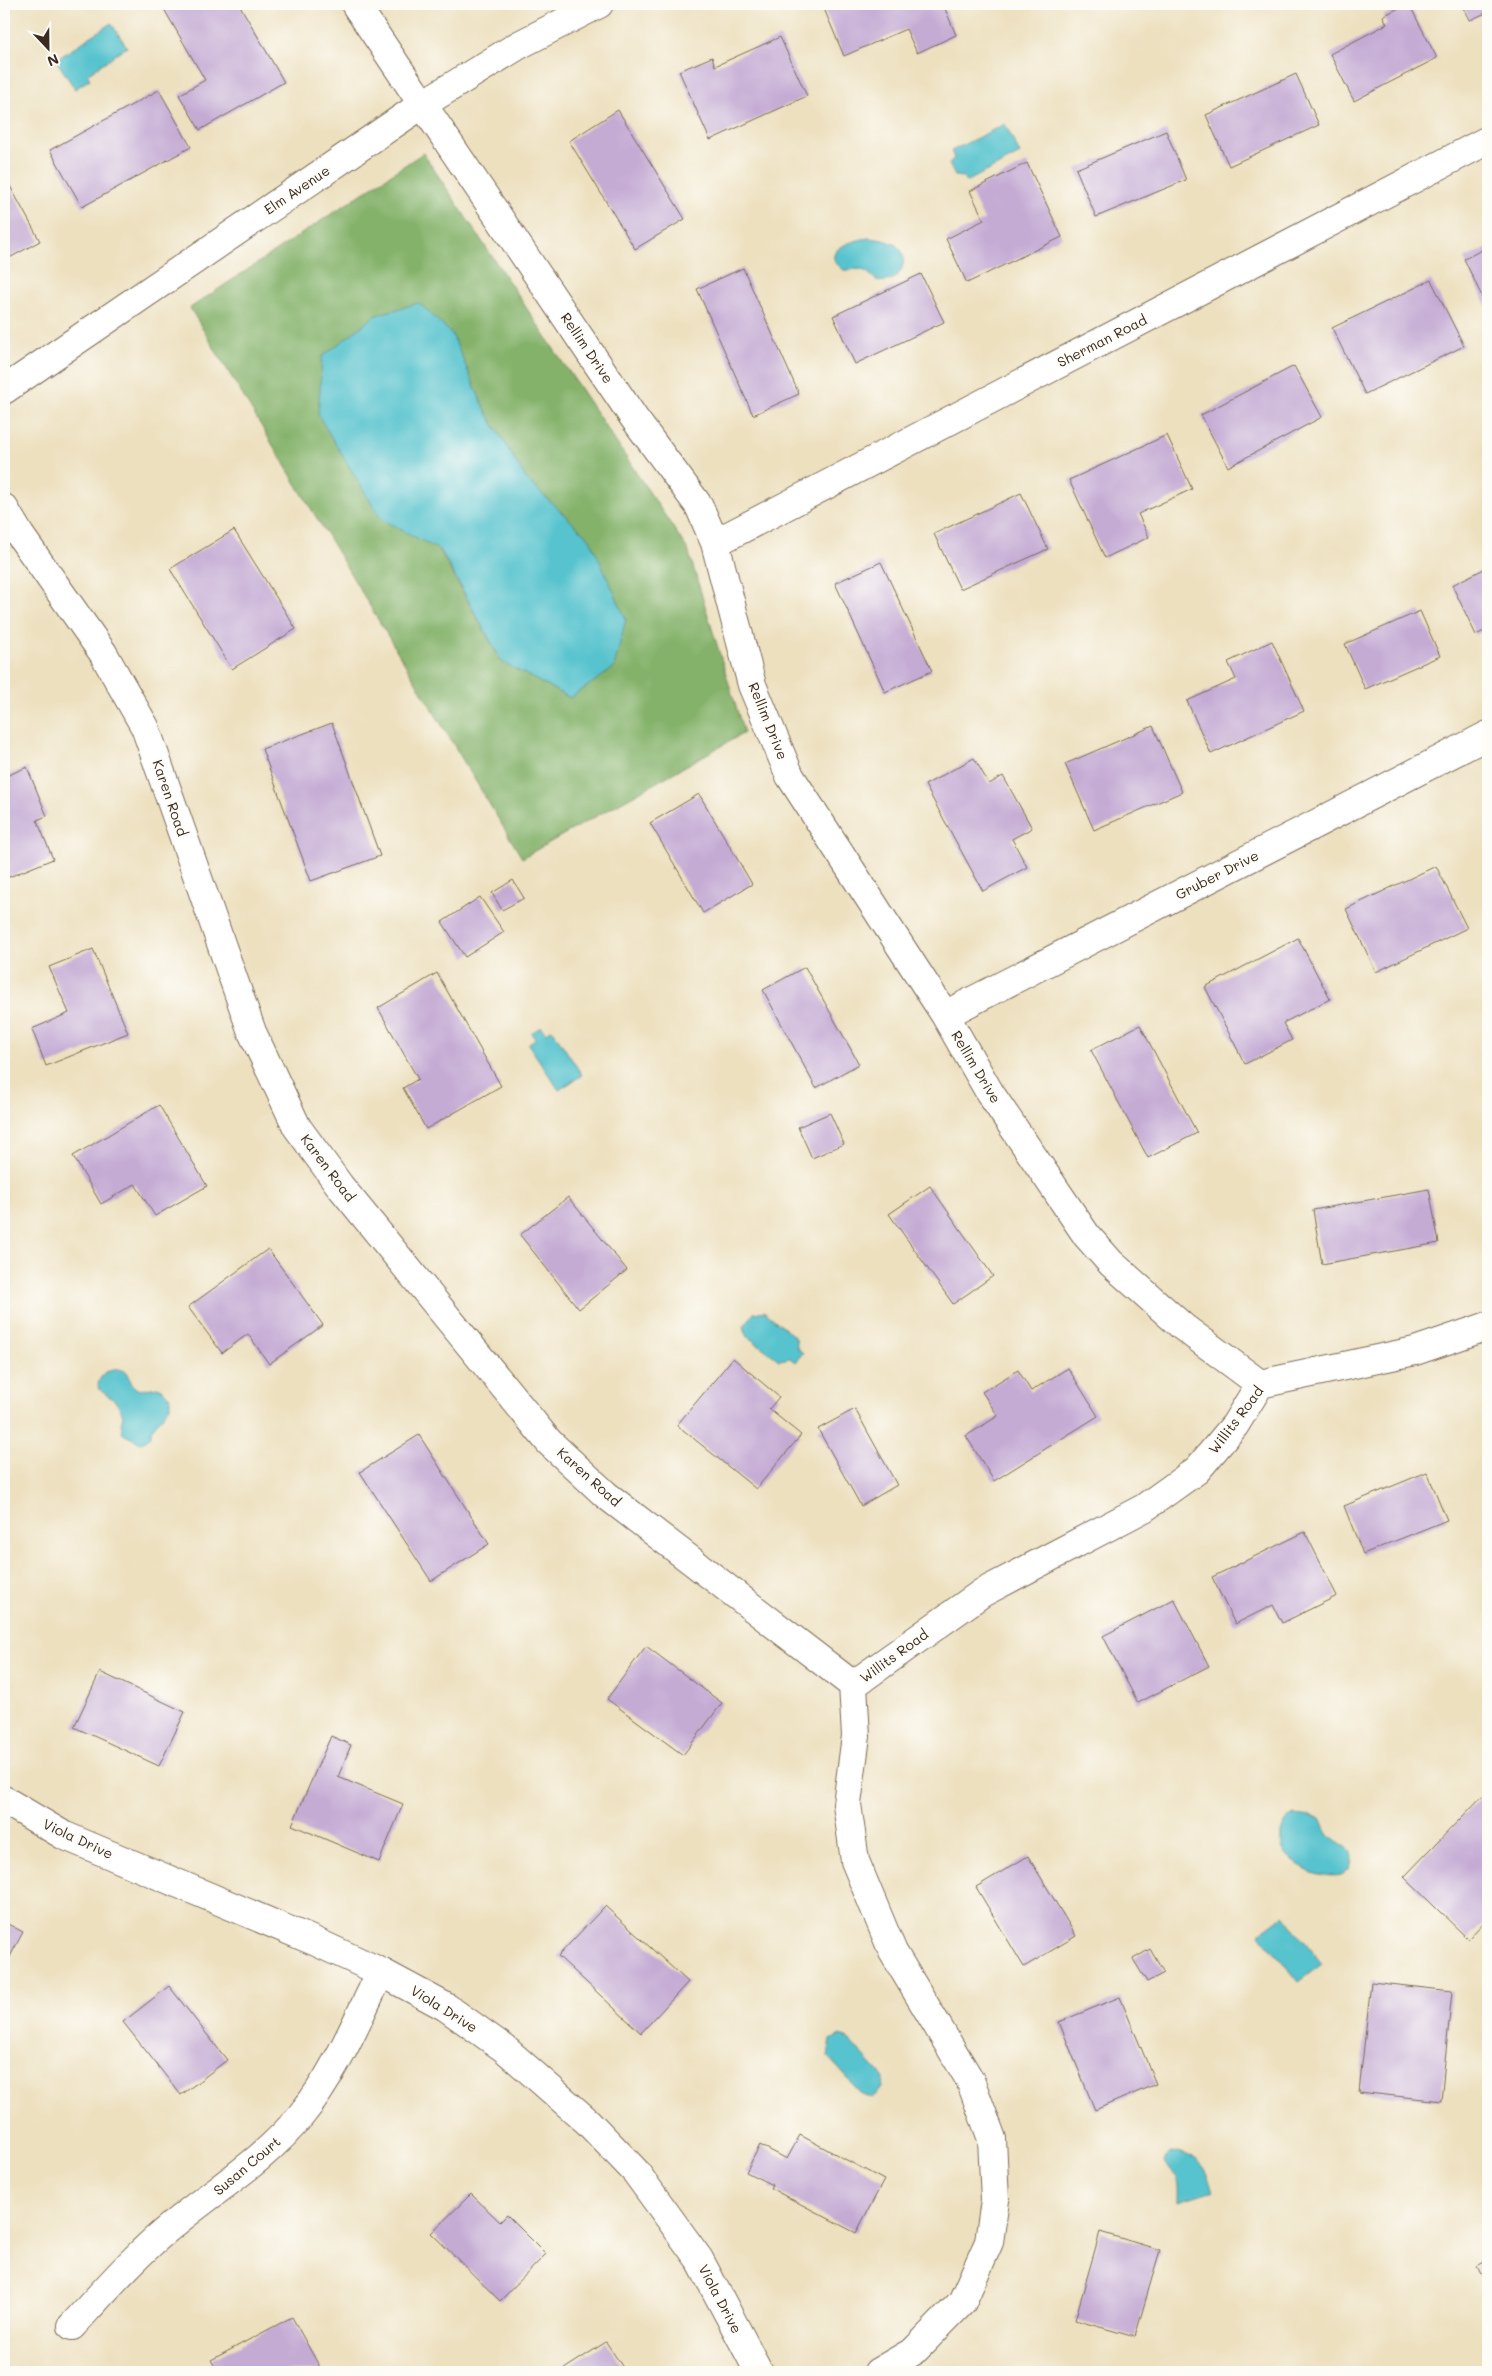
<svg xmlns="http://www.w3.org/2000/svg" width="1492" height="2376" font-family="Mali,sans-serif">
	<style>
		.forest { fill: #84b26b; stroke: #606e44; fill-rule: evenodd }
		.water { fill: #56c3ce; stroke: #487676 }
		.building { fill: #c4abd4 }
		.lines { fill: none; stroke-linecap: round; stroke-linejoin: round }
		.minor-casing { stroke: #796a56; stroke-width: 30 }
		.minor { stroke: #fff; stroke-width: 28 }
		.labels { text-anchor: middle; stroke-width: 4; stroke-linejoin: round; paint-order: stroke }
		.street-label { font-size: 14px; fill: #3b2a1e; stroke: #fdfcf7 }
	</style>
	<rect width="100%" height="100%" fill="#fdfcf7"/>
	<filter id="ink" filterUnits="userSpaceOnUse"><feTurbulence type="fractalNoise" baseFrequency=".02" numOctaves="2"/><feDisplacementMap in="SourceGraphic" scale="10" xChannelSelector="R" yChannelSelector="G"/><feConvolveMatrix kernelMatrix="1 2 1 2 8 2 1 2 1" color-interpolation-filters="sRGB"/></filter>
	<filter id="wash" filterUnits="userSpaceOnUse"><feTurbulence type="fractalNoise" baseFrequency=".0096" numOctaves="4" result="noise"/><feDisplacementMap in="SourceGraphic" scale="20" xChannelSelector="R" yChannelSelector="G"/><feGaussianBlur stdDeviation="1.12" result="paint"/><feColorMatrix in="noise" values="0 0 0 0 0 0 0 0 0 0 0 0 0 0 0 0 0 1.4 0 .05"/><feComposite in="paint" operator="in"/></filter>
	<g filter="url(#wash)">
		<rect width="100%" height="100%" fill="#ede0bf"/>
		<path class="forest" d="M423 153 688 550 744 733 522 858 190 308ZM452 334 484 408 527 480 590 539 502 662 440 551Z"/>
		<path class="water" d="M111 23 127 47 87 74 90 79 75 89 56 60Z
			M1005 124 1020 154 966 182 963 177 955 176 949 164 954 158 951 151Z
			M869 238C878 239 888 240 896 245 910 256 903 278 887 281 874 284 873 274 863 270 856 268 850 271 844 270 816 251 853 240 869 238Z
			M419 303 452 334 484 408 527 480 590 539 626 619 614 668 570 698 502 662 441 551 381 519 318 415 322 357 376 315Z
			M541 1027 546 1033 552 1029 582 1075 559 1090 528 1044 535 1039 531 1033Z
			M764 1311 796 1338 797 1348 803 1353 795 1362 790 1358 779 1360 747 1336 744 1326 754 1313Z
			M119 1369 126 1372 133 1386 139 1390 158 1387 170 1396V1407L151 1430V1436L141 1443 123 1434 121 1423 123 1415C121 1410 118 1404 114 1400 103 1391 90 1390 105 1372Z
			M1294 1815 1321 1818C1324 1823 1325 1830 1330 1835 1342 1848 1357 1845 1350 1868 1348 1870 1344 1874 1341 1875 1326 1879 1300 1869 1289 1858 1276 1846 1279 1822 1294 1815Z
			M1284 1915 1322 1964 1298 1982 1260 1933Z
			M840 2035 846 2037 884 2078 883 2088 872 2098 862 2094 828 2057 831 2040Z
			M1177 2152C1200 2157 1206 2169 1213 2190L1179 2201C1180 2172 1177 2183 1164 2162L1168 2154Z"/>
		<g id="blocks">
			<path class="building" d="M161 4H239L284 82 200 130 179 95 205 80Z
				M822 4H943L956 35 917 53 906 29 844 56Z
				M1407 4H1409L1437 58 1354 101 1330 54 1387 24 1383 16Z
				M1462 4H1488V12L1470 20Z
				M780 37 807 96 710 140 679 71 712 57 715 66Z
				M1296 74 1319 125 1229 166 1206 115Z
				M159 90 191 147 82 207 50 150Z
				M618 110 685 219 635 249 569 141Z
				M1166 131 1186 180 1096 217 1076 169Z
				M1027 163 1062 237 967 283 946 239 984 220 970 191Z
				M4 175 40 241 4 261Z
				M1488 247V309L1464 259Z
				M743 268 799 394 753 415 697 289Z
				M921 274 944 322 855 364 833 316Z
				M1431 280 1464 346 1365 394 1332 328Z
				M1294 366 1322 417 1228 467 1201 415Z
				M1167 435 1192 489 1138 514 1149 537 1105 558 1069 480Z
				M1021 493 1048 549 960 589 934 534Z
				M234 530 296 629 232 669 170 569Z
				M881 562 932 671 885 692 835 583Z
				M1488 567V629L1476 635 1452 585Z
				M1420 611 1440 656 1365 689 1345 644Z
				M1272 641 1304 711 1211 754 1187 701 1236 679 1228 662Z
				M332 723 380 856 311 881 262 749Z
				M1153 726 1182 792 1094 830 1065 764Z
				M974 758 989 784 1003 776 1032 828 1012 839 1027 867 983 891 925 785Z
				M27 767 47 816 37 820 53 859 4 879V777Z
				M699 794 752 884 703 913 650 823Z
				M1436 866 1467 928 1376 972 1346 909Z
				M513 880 524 898 502 910 492 893Z
				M480 897 504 932 465 957 442 922Z
				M1298 938 1330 999 1283 1023 1292 1040 1245 1064 1205 987Z
				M93 949 128 1033 46 1066 32 1029 69 1013 49 967Z
				M805 967 859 1064 816 1088 763 990Z
				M437 973 501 1086 426 1129 403 1088 418 1079 378 1008Z
				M1140 1025 1197 1133 1148 1158 1091 1050Z
				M159 1105 207 1186 155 1216 135 1184 101 1204 73 1156Z
				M830 1113 844 1144 812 1158 798 1127Z
				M930 1186 993 1276 953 1304 889 1214Z
				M1429 1189 1439 1243 1322 1264 1313 1210Z
				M568 1197 627 1270 579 1309 520 1235Z
				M268 1249 323 1325 269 1364 248 1334 222 1353 188 1307Z
				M733 1358 779 1397 769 1409 801 1435 756 1489 677 1425Z
				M1068 1368 1098 1416 994 1481 966 1436 998 1416 982 1392 1018 1370 1031 1391Z
				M855 1409 897 1485 861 1506 818 1429Z
				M419 1435 489 1544 431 1581 360 1472Z
				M1427 1472 1447 1520 1363 1554 1344 1506Z
				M1305 1532 1337 1596 1282 1623 1273 1605 1235 1624 1212 1577Z
				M1174 1599 1209 1666 1138 1703 1103 1636Z
				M646 1646 722 1703 683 1755 607 1699Z
				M100 1672 185 1712 159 1766 74 1727Z
				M331 1736 351 1745 338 1777 403 1804 379 1862 292 1825Z
				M1488 1790V1918L1468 1939 1404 1877Z
				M1028 1856 1076 1936 1024 1967 976 1887Z
				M605 1906 688 1982 641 2033 558 1956Z
				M4 1922 23 1932 4 1968Z
				M1150 1949 1164 1973 1147 1982 1133 1959Z
				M1371 1982 1452 1991 1441 2101 1359 2092Z
				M169 1986 227 2060 181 2095 123 2022Z
				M1120 1997 1156 2084 1095 2110 1059 2022Z
				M800 2135 884 2180 856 2233 770 2188 772 2185 746 2172 760 2145 787 2159Z
				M471 2194 500 2222 507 2215 546 2254 500 2301 431 2233Z
				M1100 2232 1160 2250 1135 2337 1075 2320Z
				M1488 2260V2289L1477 2266Z
				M292 2317 322 2371 218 2372 211 2360Z
				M606 2342 626 2372H562L561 2371Z"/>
		</g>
	</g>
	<g filter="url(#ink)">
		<use href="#blocks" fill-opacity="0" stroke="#796a56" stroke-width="1"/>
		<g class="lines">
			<g class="minor-casing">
				<path id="minor" d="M355 4 634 418 699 506 715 543 752 685 790 776 945 1015 990 1093 1087 1236 1111 1263 1183 1327 1260 1384
					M4 390 423 104 519 45 599 4
					M4 508 20 535 103 653 145 727 252 1032 297 1127 340 1186 549 1442 606 1495 853 1685
					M715 543 1488 140
					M945 1015 1488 735
					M4 1800 63 1835 314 1941 381 1972 446 2007 505 2049 588 2122 635 2171 699 2259 759 2372
					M72 2326C105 2290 138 2252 176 2222 219 2187 267 2158 302 2114 336 2073 357 2019 381 1972
					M878 2372 914 2351 962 2302 989 2242 995 2200 992 2139 970 2080 893 1952 855 1861 847 1804 856 1736 853 1685 982 1593 1144 1508 1197 1470 1235 1425 1260 1384 1415 1351 1488 1326"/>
			</g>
			<use href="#minor" class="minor"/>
		</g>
	</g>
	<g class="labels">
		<g class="street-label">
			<text transform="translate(297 190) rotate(-34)" y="5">Elm Avenue</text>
			<text transform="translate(1102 341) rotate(-27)" y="5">Sherman Road</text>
			<text transform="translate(587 348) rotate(56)" y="5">Rellim Drive</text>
			<text transform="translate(768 721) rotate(68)" y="5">Rellim Drive</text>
			<text transform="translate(170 798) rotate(71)" y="5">Karen Road</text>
			<text transform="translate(1217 875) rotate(-27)" y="5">Gruber Drive</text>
			<text transform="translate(976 1067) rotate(59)" y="5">Rellim Drive</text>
			<text transform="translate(328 1168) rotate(53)" y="5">Karen Road</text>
			<text transform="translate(1236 1420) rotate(-53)" y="5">Willits Road</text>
			<text transform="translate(589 1477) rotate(42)" y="5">Karen Road</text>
			<text transform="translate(894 1656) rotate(-36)" y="5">Willits Road</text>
			<text transform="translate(78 1839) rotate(25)" y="5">Viola Drive</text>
			<text transform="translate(444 2009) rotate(32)" y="5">Viola Drive</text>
			<text transform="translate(247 2166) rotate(-40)" y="5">Susan Court</text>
			<text transform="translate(720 2299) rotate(62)" y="5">Viola Drive</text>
		</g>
	</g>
	<rect width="1492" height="2376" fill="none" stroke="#fdfcf7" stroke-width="20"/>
	<g transform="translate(48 48) rotate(158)" stroke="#fdfcf7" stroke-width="4" paint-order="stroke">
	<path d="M0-4L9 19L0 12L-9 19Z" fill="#3b2a1e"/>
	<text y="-8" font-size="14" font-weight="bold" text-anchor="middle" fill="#3b2a1e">N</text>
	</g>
</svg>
